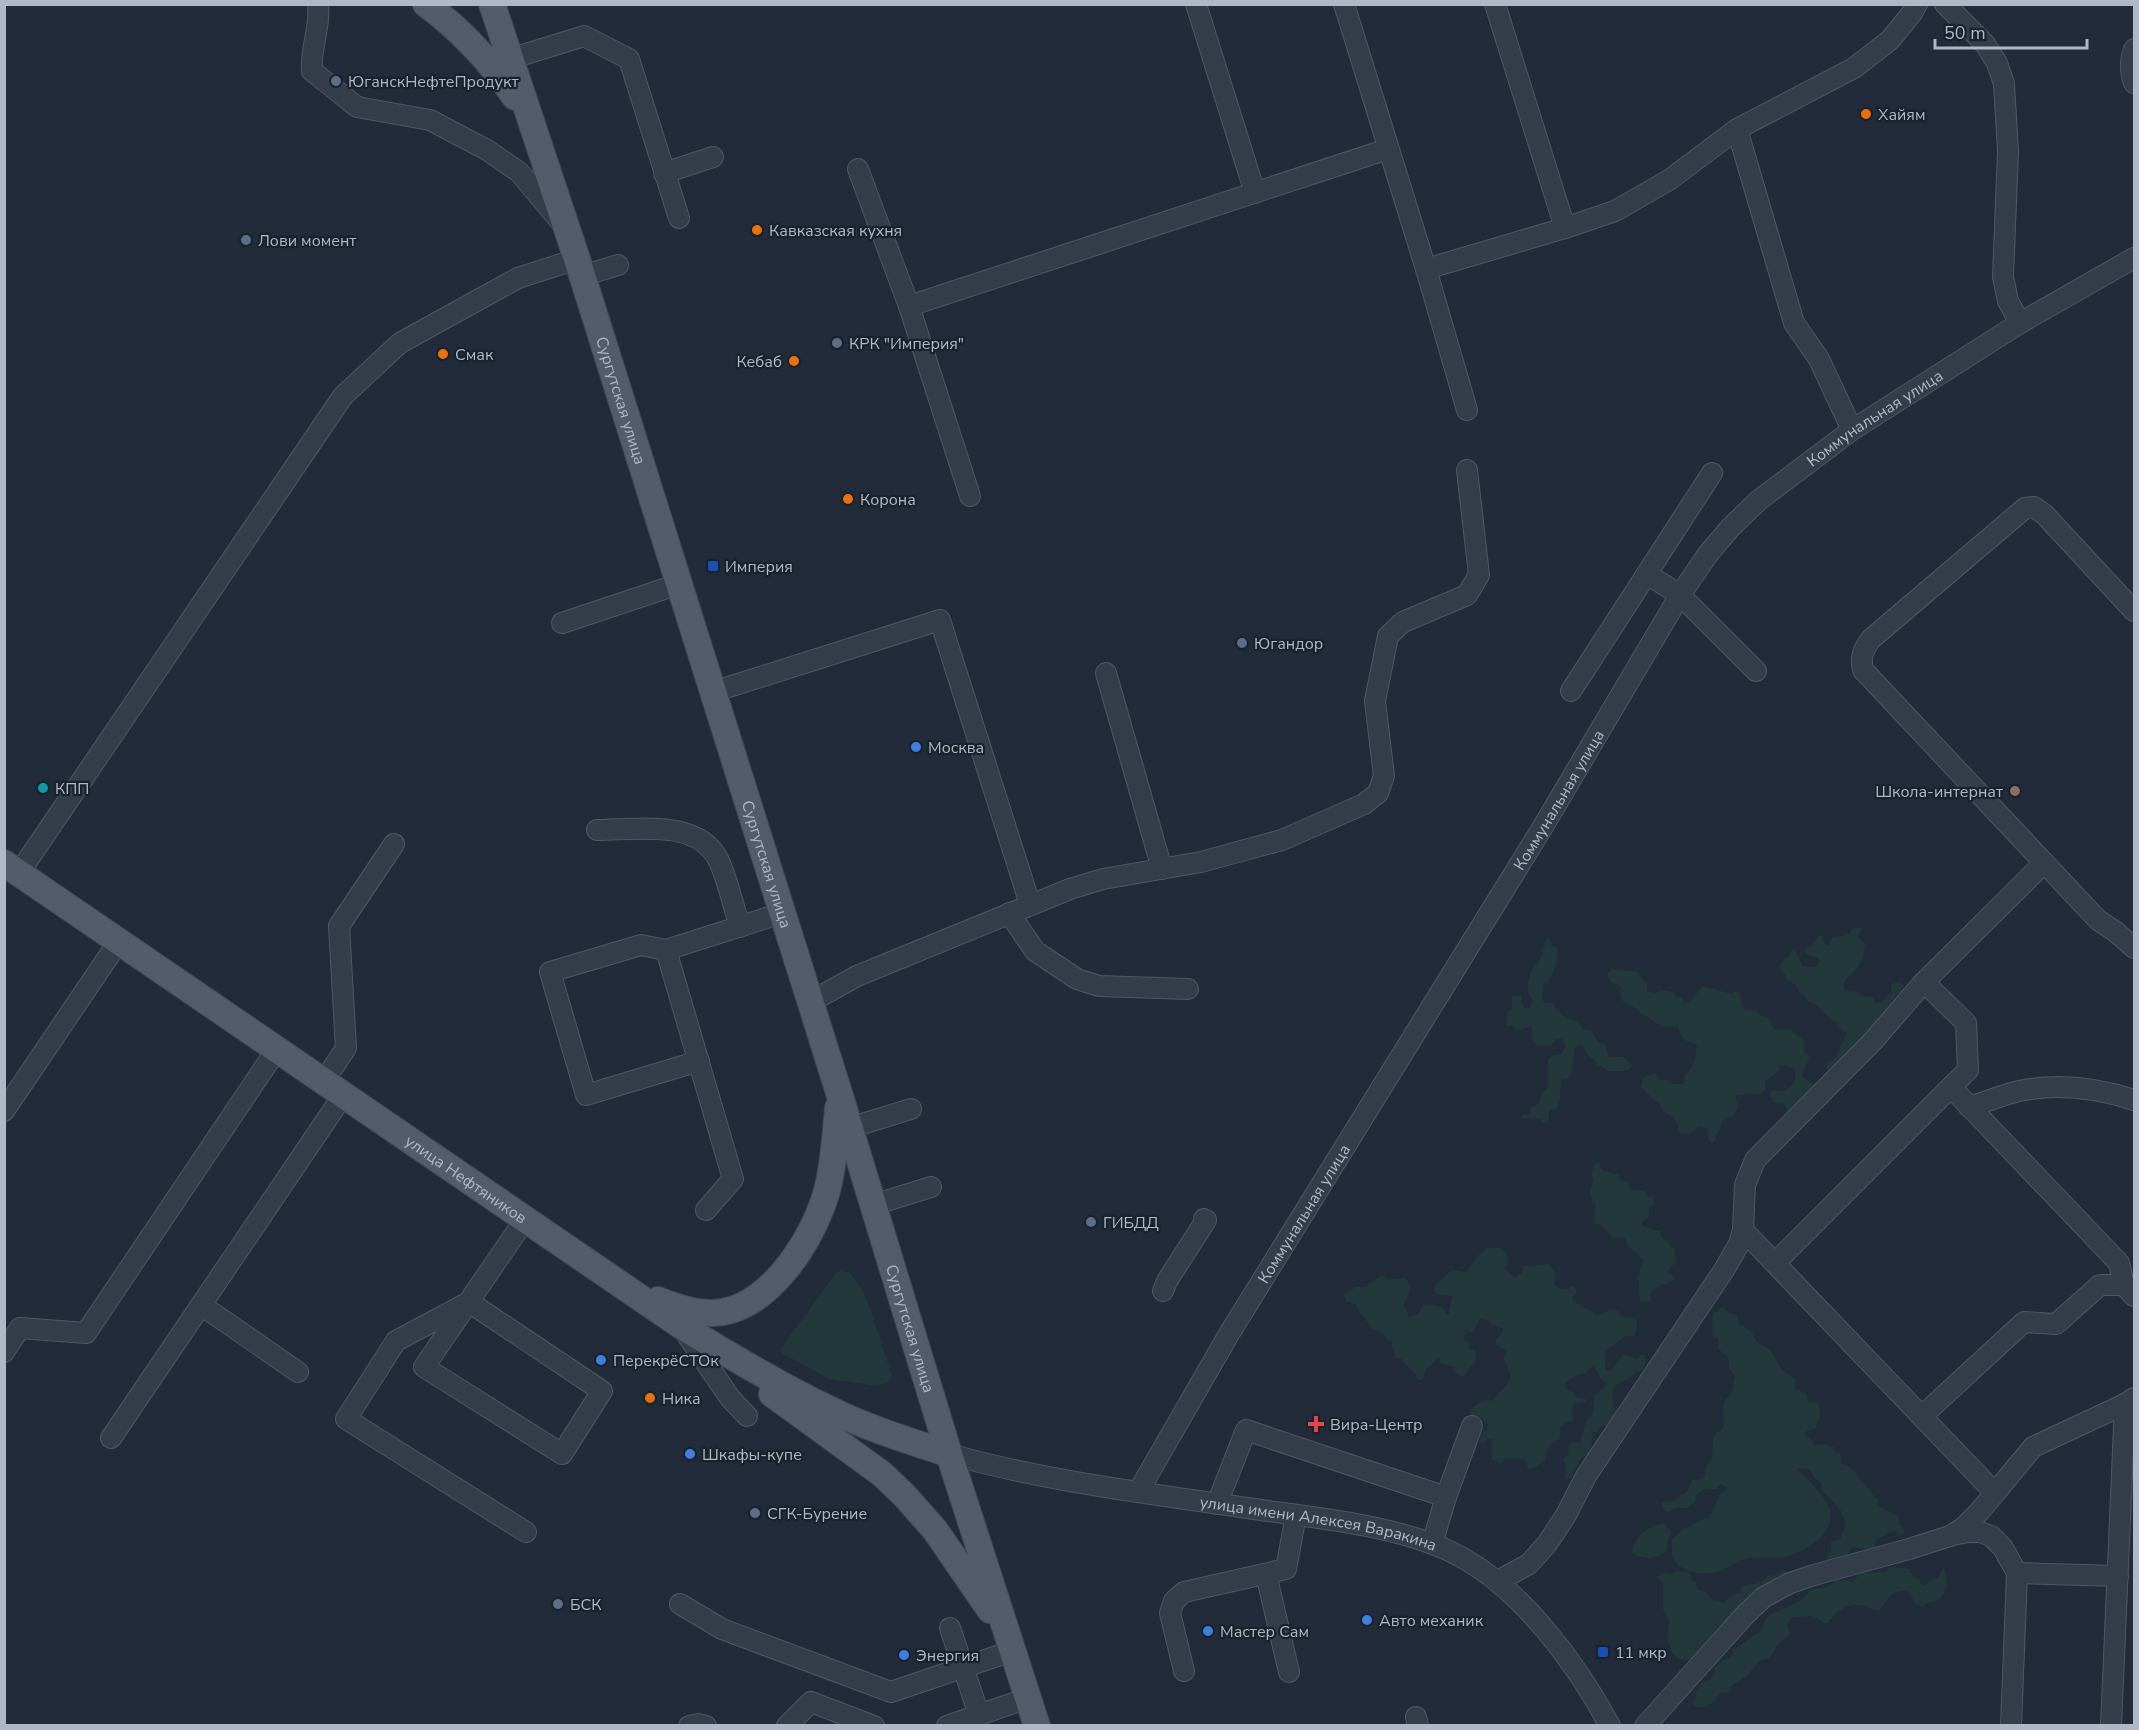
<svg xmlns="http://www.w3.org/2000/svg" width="2139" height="1730" font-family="'Nunito Sans',sans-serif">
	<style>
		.green { fill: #22383a }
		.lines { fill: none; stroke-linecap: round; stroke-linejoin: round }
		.minor-casing { stroke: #4f5864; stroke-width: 22 }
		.major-casing { stroke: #3e4653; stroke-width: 28 }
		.minor { stroke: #343d4a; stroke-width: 20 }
		.major { stroke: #525c6a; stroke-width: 26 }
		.service-dot { fill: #5c6f8a; stroke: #1a222e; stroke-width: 2 }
		.food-dot { fill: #e8710a; stroke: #1a222e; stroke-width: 2 }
		.transit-dot { fill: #1a4fb4; stroke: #1a222e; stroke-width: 2 }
		.shop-dot { fill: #3f7fe0; stroke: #1a222e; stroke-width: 2 }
		.culture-dot { fill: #0f9aa8; stroke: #1a222e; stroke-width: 2 }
		.education-dot { fill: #8d6e63; stroke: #1a222e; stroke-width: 2 }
		.health-dot { fill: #e0444e; stroke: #1a222e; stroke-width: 2 }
		.labels { text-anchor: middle; stroke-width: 4.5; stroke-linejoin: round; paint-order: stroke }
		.poi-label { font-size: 16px; fill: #afb8c6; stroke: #1a222e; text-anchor: start }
		.street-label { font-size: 16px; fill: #afb8c6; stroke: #1a222e }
	</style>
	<rect width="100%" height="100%" fill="#212b39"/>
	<path class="green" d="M1863 927 1858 936 1865 944C1864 960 1858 971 1845 980L1843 987 1846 991 1859 992 1861 996 1873 997 1876 1003H1880L1891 992V985L1899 981 1903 984 1902 995 1893 999 1887 1015H1881L1877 1019 1875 1027 1869 1028 1866 1046 1831 1070H1827L1826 1064 1838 1055C1838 1046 1845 1042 1846 1033L1839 1027 1838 1023C1826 1019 1821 1005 1808 1002L1805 996 1798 991 1797 986 1786 979 1785 974 1781 971 1779 965 1785 958 1790 955 1791 951 1795 950 1803 967H1815L1820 960 1816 957 1809 956 1804 952 1805 948 1811 947 1818 936H1822L1824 943 1829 946 1833 937 1850 934 1851 929Z
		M1547 938 1550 939 1551 945 1557 948C1559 962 1555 971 1547 983L1543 984 1542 999 1545 1003H1553C1558 1014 1567 1018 1579 1022L1583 1029 1591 1030 1598 1042 1605 1044 1609 1057H1624L1632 1064 1631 1069 1624 1071H1607L1602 1066H1597L1595 1060 1589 1057 1582 1046 1575 1047 1571 1076 1561 1081 1560 1097 1557 1109 1549 1110V1122L1542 1123 1540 1119 1521 1118V1115H1528L1531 1108 1540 1102 1541 1094 1548 1087V1060L1553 1055 1561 1054C1565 1049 1566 1045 1563 1040L1558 1038 1551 1046H1537L1532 1039V1030L1530 1027 1517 1031 1513 1026H1506L1507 1013 1512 1008V996L1521 994 1522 1003 1525 1008H1530L1532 999C1523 989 1530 976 1534 964H1538Z
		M1613 968 1617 970 1638 972 1643 981 1647 982V990L1654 994 1659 990 1673 992 1677 997H1683L1684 1003 1690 1002 1702 986 1732 994 1734 992H1739L1744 1010 1756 1011 1763 1017 1769 1018 1774 1029 1791 1030 1804 1041V1054L1809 1056C1809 1064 1802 1068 1802 1077L1815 1085 1813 1100 1794 1111H1788L1784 1104 1773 1103 1770 1092 1773 1090 1785 1091 1795 1082V1068L1781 1065 1778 1072 1765 1082V1091L1757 1094 1735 1095 1738 1107 1734 1115 1722 1122 1720 1131 1716 1134V1140L1711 1143 1708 1139V1129L1698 1126 1689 1135 1680 1134 1674 1117C1667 1114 1661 1110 1659 1102L1654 1100 1641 1087 1643 1078 1651 1074H1657L1658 1079 1668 1080 1671 1084H1682L1685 1080V1074C1695 1068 1695 1056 1697 1045 1685 1041 1681 1039 1678 1027L1658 1025C1652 1018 1648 1018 1641 1013 1634 1008 1633 1005 1624 1003L1620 996 1621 988 1617 984 1611 983 1607 974Z
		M1595 1162 1599 1163 1602 1170 1619 1175 1620 1180 1628 1181 1631 1190 1644 1191 1648 1197H1653L1654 1205 1649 1209V1217L1642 1222V1226L1660 1231 1661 1237 1668 1242 1671 1248H1674L1676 1262 1668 1270 1667 1273 1672 1275 1674 1280 1656 1288 1650 1293 1651 1300 1648 1303 1640 1302 1638 1276 1644 1261 1628 1246 1625 1238H1613L1601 1225 1593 1223 1596 1203 1592 1200 1590 1193 1593 1178 1591 1176Z
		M1486 1248H1500L1506 1252 1508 1260 1505 1269 1515 1277 1522 1273 1524 1266 1549 1264 1556 1275 1554 1285 1557 1288 1568 1289 1570 1286H1575L1577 1293 1572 1298V1302L1580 1304 1583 1308 1591 1310 1595 1315 1603 1314C1608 1309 1613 1309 1619 1311L1620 1316 1635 1318C1639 1324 1637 1330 1634 1336H1626L1606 1350 1605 1364 1606 1370 1611 1371 1623 1354 1636 1359 1641 1355H1645V1366L1642 1371H1637C1620 1388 1609 1378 1614 1408L1619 1411 1609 1427 1601 1426 1597 1432H1593L1590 1452 1580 1460 1571 1478 1565 1480 1566 1468 1563 1458 1568 1455 1569 1443 1571 1441 1580 1443 1586 1421 1593 1414 1594 1396 1606 1386V1382L1602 1380 1594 1367 1589 1368 1587 1373 1576 1375 1565 1383 1566 1389 1574 1393 1576 1397 1586 1399 1585 1402 1573 1404 1572 1413 1574 1419 1561 1426 1559 1440 1552 1442 1549 1448 1546 1449 1545 1461 1534 1468H1528L1525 1460 1519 1458H1504L1503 1462 1498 1464 1496 1461 1492 1459V1439L1488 1438 1483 1444H1481L1480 1438 1483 1432 1487 1431 1488 1424 1480 1417 1472 1416 1469 1410 1482 1401 1494 1400C1505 1382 1517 1384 1504 1360L1506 1350 1496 1345V1339L1502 1333 1503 1328 1489 1323V1320L1480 1318 1474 1332 1466 1333 1463 1338 1469 1343V1349L1475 1351 1476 1361 1467 1371 1466 1375 1460 1377 1455 1371V1367L1440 1363 1439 1358 1427 1368 1422 1380H1418C1414 1371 1405 1366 1400 1358H1396L1391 1341 1387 1340 1384 1334 1371 1329C1368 1318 1358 1315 1356 1305L1346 1301 1343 1294 1356 1287H1365L1379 1276H1384L1386 1279 1406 1278 1411 1286 1404 1306 1409 1316C1417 1314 1422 1313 1423 1304 1434 1305 1443 1304 1447 1315L1449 1314 1452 1296 1439 1295 1434 1292 1435 1285 1451 1270 1466 1272 1475 1259Z
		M841 1270 849 1272 863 1291 868 1302 892 1375 891 1380 877 1386 829 1379 783 1354 781 1348 836 1273Z
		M1720 1308H1726L1729 1313 1737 1315 1739 1324 1751 1331 1757 1342 1770 1349 1782 1370 1796 1380 1795 1388 1806 1394 1808 1402 1818 1403C1821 1412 1820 1420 1815 1429L1806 1431 1805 1435 1813 1441 1814 1446 1821 1444 1834 1447V1451L1840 1454 1841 1464C1844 1466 1848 1466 1851 1468 1855 1471 1871 1491 1873 1495L1878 1498V1506L1899 1517V1524L1904 1529V1534L1898 1536 1896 1531H1890L1886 1535 1876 1539 1875 1547 1866 1550 1852 1547 1848 1553V1563L1830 1566 1826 1558 1831 1550V1542L1840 1539 1846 1524 1841 1511 1821 1489V1482L1814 1478 1810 1469H1797C1805 1476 1825 1496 1829 1507 1839 1533 1803 1554 1782 1558 1770 1560 1757 1556 1745 1559 1736 1560 1729 1568 1721 1571 1704 1576 1674 1574 1672 1552 1671 1548 1672 1543 1672 1539L1685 1528 1709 1517 1720 1494 1727 1488 1721 1484 1716 1489H1704L1695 1496V1502L1687 1508H1675L1669 1512 1663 1510 1661 1503 1664 1501H1674L1679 1495H1685L1693 1480 1704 1478 1707 1464 1712 1459 1713 1436 1724 1427 1723 1405 1726 1398 1731 1396 1735 1376 1729 1368 1728 1357 1718 1349 1719 1339 1712 1336 1713 1314Z
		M1664 1523 1671 1531 1670 1537 1668 1539 1667 1551C1654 1560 1647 1560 1632 1553 1635 1534 1646 1528 1664 1523Z
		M1889 1567 1910 1569 1912 1575 1920 1580V1584L1926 1586 1929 1581 1938 1578 1942 1569H1945C1947 1587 1948 1600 1927 1603L1924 1607C1914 1607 1913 1600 1910 1591 1894 1588 1887 1599 1879 1611 1873 1611 1871 1608 1866 1606 1850 1601 1836 1611 1828 1623H1822C1814 1613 1804 1617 1792 1618L1787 1625 1791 1634C1787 1637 1782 1641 1779 1644 1772 1652 1773 1660 1760 1660L1747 1676 1730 1687 1728 1693H1720C1713 1705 1709 1708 1695 1707L1691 1702 1696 1699V1692L1702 1682 1709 1681 1714 1675 1715 1667 1727 1658H1730L1733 1650 1760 1631 1765 1620 1773 1613 1798 1602 1812 1590 1829 1586 1837 1580 1852 1581 1861 1573 1886 1572Z
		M1781 1569 1785 1570 1786 1575 1695 1659C1670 1665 1665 1642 1669 1621L1663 1609V1583L1658 1579V1575L1665 1573 1672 1574 1677 1571 1689 1572 1693 1581 1696 1582 1697 1589 1706 1592 1711 1599 1725 1603 1728 1598 1740 1592 1741 1587C1749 1586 1754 1582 1762 1582L1769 1575H1778Z"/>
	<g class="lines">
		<g class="minor-casing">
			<g id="minor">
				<path d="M318 4C321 27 310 48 312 71L357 107 430 120 487 150 519 172 560 221"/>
				<path d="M1196 4 1255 193"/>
				<path d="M1344 4 1426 269"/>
				<path d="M1495 4 1565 228 1615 211 1669 180 1737 129 1854 68 1890 40 1912 13 1917 4"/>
				<path d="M1945 4 1985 44 1997 63 2004 84 2008 151 2003 277 2008 301 2020 323"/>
				<path d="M2134 49C2130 59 2130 73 2134 83"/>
				<path d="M510 59 584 36 629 59 679 218"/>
				<path d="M1737 129 1794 323 1819 359 1852 430"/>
				<path d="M858 169 909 306 1388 149"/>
				<path d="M664 173 713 157"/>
				<path d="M582 276 618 265"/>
				<path d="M909 306 970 496"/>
				<path d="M1467 410 1426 269 1565 228"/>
				<path d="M1647 574 1680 595 1756 671"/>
				<path d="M2134 611 2044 514 2034 507 2025 508 1871 639C1863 650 1860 657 1863 670L2098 920 2116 932 2134 948"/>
				<path d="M562 623 679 584"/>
				<path d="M1106 673 1162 869"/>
				<path d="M1571 691 1712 473"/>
				<path d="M713 692 940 620 1030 904"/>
				<path d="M597 830C635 830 699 818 719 861 728 881 733 905 740 927"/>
				<path d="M19 873 343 396 400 343 518 278 577 259"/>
				<path d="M1009 913 1035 951 1077 979 1099 986 1188 989"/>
				<path d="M666 950 641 945 550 972 586 1095 699 1061"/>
				<path d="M810 1002 857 976 1070 889 1103 879 1201 862 1282 840 1364 804 1378 793 1384 776 1375 701 1388 636 1403 622 1467 595 1479 575 1467 470"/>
				<path d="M324 1081 346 1048 339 926 394 844"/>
				<path d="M1951 1087 2119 1263 2124 1285"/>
				<path d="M1969 1107C1986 1102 2002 1095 2019 1091 2058 1083 2097 1088 2134 1100"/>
				<path d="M4 1111 119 941"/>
				<path d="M849 1128 911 1109"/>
				<path d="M873 1205 931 1187"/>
				<path d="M706 1210 733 1179 666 950 782 913"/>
				<path d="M526 1218 424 1367 562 1454 602 1391 469 1302 396 1341 346 1419 526 1532"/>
				<path d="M1743 1230 1745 1185 1755 1160 1874 1040 1924 982 2044 863"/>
				<path d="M1775 1263 1968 1070 1966 1023 1924 982"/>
				<path d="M1163 1291 1167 1281 1206 1220 1204 1219"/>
				<path d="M201 1305 298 1372"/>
				<path d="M683 1329 730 1398 747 1416"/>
				<path d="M4 1352 20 1328 86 1333 277 1049"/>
				<path d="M1922 1416 2024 1322 2056 1324 2100 1285H2124L2134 1296"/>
				<path d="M111 1438 344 1094"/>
				<path id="s1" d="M949 1454C1049 1482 1152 1494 1254 1509 1316 1518 1406 1526 1461 1557 1523 1591 1577 1664 1610 1726"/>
				<path id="s2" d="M1138 1492 1229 1334 1541 830 1680 595 1708 554 1731 527 1759 500 1852 430 2020 323 2134 258"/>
				<path d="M1995 1493 2033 1447 2125 1404"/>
				<path d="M1446 1497 1472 1426"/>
				<path d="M1217 1504 1246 1430 1446 1497 1432 1544"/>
				<path d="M1952 1535 1969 1532H1980L1991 1536 2003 1548 2017 1573 2011 1726"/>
				<path d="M2017 1573 2118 1576"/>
				<path d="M1266 1574 1289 1672"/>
				<path d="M1498 1581 1529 1564 1547 1544 1566 1515 1586 1476 1724 1270 1739 1244 1743 1230 1995 1493 1979 1512 1964 1527 1950 1536 1909 1549 1814 1575 1790 1583 1764 1597 1745 1615 1645 1726"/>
				<path d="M680 1604 722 1629 891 1692 1012 1651"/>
				<path d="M950 1628 979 1715"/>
				<path d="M1184 1671 1170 1613 1174 1601 1184 1592 1286 1569 1296 1515"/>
				<path d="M1416 1717 1418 1726"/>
				<path d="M689 1726 699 1724 706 1726"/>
				<path d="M787 1726 811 1702 874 1726"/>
				<path d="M947 1726 1028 1698"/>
				<path d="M2111 1726 2125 1404 2134 1398"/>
			</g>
		</g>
		<g class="major-casing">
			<g id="major">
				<path d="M426 4C461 30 490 61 515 97"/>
				<path id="s3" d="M492 4 577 259 840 1096 949 1454 1037 1726"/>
				<path id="s4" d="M4 863 680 1325C730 1356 780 1386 833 1411 870 1429 910 1441 949 1454"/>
				<path d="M658 1300C675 1307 693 1313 711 1313 767 1313 812 1241 826 1194 834 1167 835 1136 838 1108"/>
				<path d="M772 1394 882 1474 905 1496 935 1530 990 1610"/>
			</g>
		</g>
		<use href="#minor" class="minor"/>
		<use href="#major" class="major"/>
	</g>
	<g class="service-dot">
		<circle cx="336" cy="81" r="6"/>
		<circle cx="246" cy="240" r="6"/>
		<circle cx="837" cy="343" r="6"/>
		<circle cx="1242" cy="643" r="6"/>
		<circle cx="1091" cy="1222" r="6"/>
		<circle cx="755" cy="1513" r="6"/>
		<circle cx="558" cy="1604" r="6"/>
	</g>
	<g class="food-dot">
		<circle cx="1866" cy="114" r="6"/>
		<circle cx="757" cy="230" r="6"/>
		<circle cx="443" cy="354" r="6"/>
		<circle cx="794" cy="361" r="6"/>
		<circle cx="848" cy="499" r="6"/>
		<circle cx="650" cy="1398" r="6"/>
	</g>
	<g class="transit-dot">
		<rect x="707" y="560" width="12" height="12" rx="3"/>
		<rect x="1597" y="1646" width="12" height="12" rx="3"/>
	</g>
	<g class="shop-dot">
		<circle cx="916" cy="747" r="6"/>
		<circle cx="601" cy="1360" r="6"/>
		<circle cx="690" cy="1454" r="6"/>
		<circle cx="1367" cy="1620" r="6"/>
		<circle cx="1208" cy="1631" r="6"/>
		<circle cx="904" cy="1655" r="6"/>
	</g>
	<circle class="culture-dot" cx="43" cy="788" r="6"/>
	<circle class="education-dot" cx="2015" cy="791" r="6"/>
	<path class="health-dot" d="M1313 1415h6v6h6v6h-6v6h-6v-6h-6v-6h6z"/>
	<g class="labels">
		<g class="poi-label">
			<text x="348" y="87">ЮганскНефтеПродукт</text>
			<text x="1878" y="120">Хайям</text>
			<text x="769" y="236">Кавказская кухня</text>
			<text x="258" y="246">Лови момент</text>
			<text x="849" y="349">КРК "Империя"</text>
			<text x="455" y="360">Смак</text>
			<text x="782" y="367" text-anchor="end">Кебаб</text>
			<text x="860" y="505">Корона</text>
			<text x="725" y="572">Империя</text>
			<text x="1254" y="649">Югандор</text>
			<text x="928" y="753">Москва</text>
			<text x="55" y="794">КПП</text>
			<text x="2003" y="797" text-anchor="end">Школа-интернат</text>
			<text x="1103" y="1228">ГИБДД</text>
			<text x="613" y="1366">ПерекрёСТОк</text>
			<text x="662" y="1404">Ника</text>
			<text x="1330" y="1430">Вира-Центр</text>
			<text x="702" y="1460">Шкафы-купе</text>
			<text x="767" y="1519">СГК-Бурение</text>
			<text x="570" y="1610">БСК</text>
			<text x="1379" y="1626">Авто механик</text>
			<text x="1220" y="1637">Мастер Сам</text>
			<text x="1615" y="1658">11 мкр</text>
			<text x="916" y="1661">Энергия</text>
		</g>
		<g class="street-label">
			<text dy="6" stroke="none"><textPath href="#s3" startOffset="417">Сургутская улица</textPath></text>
			<text dy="6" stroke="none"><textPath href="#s2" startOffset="1314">Коммунальная улица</textPath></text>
			<text dy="6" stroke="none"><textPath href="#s2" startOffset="810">Коммунальная улица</textPath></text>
			<text dy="6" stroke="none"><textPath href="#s3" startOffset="903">Сургутская улица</textPath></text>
			<text dy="6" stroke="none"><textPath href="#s4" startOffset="560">улица Нефтяников</textPath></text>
			<text dy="6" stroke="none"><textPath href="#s2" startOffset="324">Коммунальная улица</textPath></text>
			<text dy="6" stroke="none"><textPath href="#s3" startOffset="1389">Сургутская улица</textPath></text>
			<text dy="6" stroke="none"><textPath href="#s1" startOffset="376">улица имени Алексея Варакина</textPath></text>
		</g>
	</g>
	<rect width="2139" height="1730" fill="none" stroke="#afb8c6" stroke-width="12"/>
	<path d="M1935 39v9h152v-9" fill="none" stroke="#afb8c6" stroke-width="3"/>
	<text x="1944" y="39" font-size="18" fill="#afb8c6" stroke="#1a222e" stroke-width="4.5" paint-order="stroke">50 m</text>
</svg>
